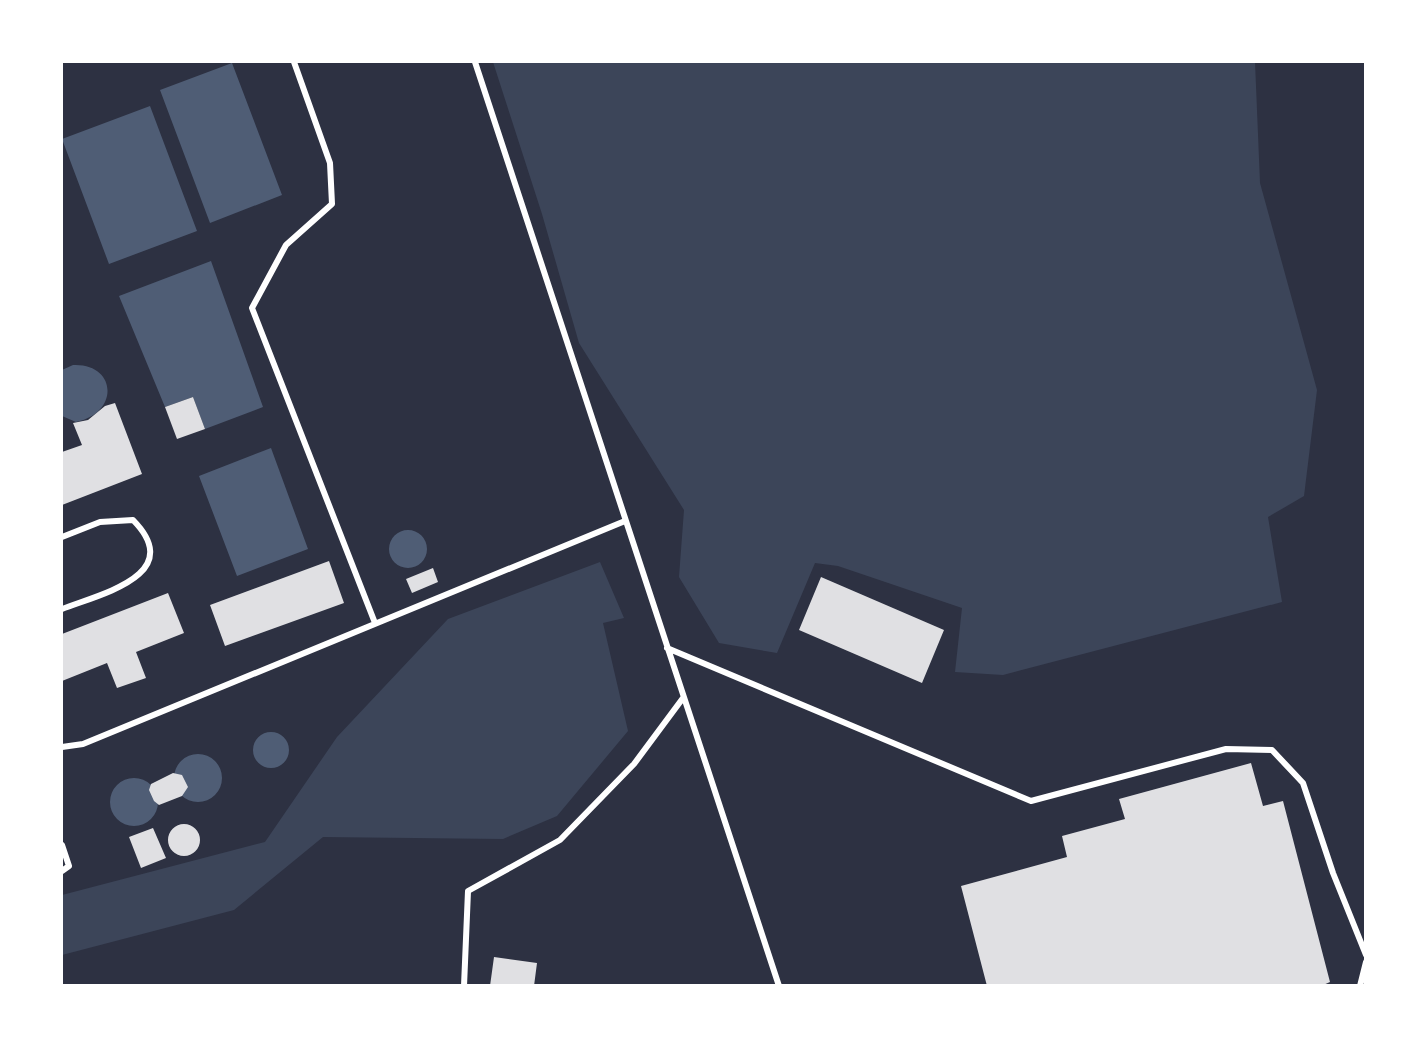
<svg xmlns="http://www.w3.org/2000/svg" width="1427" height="1047" font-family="'Asap Condensed',sans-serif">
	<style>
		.green { fill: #3c4559 }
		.water { fill: #4f5d75 }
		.building { fill: #e0e0e3 }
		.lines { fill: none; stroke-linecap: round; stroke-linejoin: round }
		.minor { stroke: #fff; stroke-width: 6 }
	</style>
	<rect width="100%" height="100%" fill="#2d3142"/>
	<path class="green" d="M493 62H1255L1260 183 1317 390 1304 496 1268 517 1282 602 1003 675 955 672 962 608 838 566 815 563 777 653 719 643 679 577 684 510 579 343 542 214Z
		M600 562 624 618 603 623 628 731 557 816 503 839 323 837 234 910 62 955V895L265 842 337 737 448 619Z"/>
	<path class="water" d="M232 63 282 195 210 223 160 90Z
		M150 106 197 231 109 264 62 139Z
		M211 261 263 407 205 429 193 397 165 407 119 296Z
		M73 365C117 363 120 413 76 422L62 416V370Z
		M271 448 308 549 237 576 199 476Z
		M389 549a19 19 0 1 1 38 0a19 19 0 1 1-38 0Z
		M253 750a18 18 0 1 1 36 0a18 18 0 1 1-36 0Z
		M174 778a24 24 0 1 1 48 0a24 24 0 1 1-48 0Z
		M110 802a24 24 0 1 1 48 0a24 24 0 1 1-48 0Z"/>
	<path class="building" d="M193 397 205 429 177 439 165 407Z
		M115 403 142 474 62 505V452L82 445 73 423 88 420 105 406Z
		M329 561 344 603 225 646 210 605Z
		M433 568 438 582 412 593 406 579Z
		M821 577 944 630 922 683 799 630Z
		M168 593 184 633 136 652 146 678 117 688 107 663 62 681V634Z
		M1251 763 1263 806 1283 801 1330 982 1321 986H987L961 886 1067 857 1062 836 1125 819 1119 799Z
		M173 773 182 775 188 787 182 796 159 805 154 801 149 790 151 784Z
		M168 840a16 16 0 1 1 32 0a16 16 0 1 1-32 0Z
		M153 828 166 858 141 868 129 837Z
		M494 957 537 963 534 986H490Z"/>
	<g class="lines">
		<path class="minor" d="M294 62 330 163 332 204 286 245 252 308 375 623
			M475 62 779 986
			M62 537 100 522 133 520C187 575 100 594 62 609
			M667 648 1031 801 1226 749 1272 750 1303 783 1333 873 1366 955
			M62 747 83 744 625 521
			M62 845 69 866 62 871
			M464 986 468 891 560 840 634 764 683 698
			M1360 986 1366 962"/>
	</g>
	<rect width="1427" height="1047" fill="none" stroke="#ffffff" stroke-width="126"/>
</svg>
